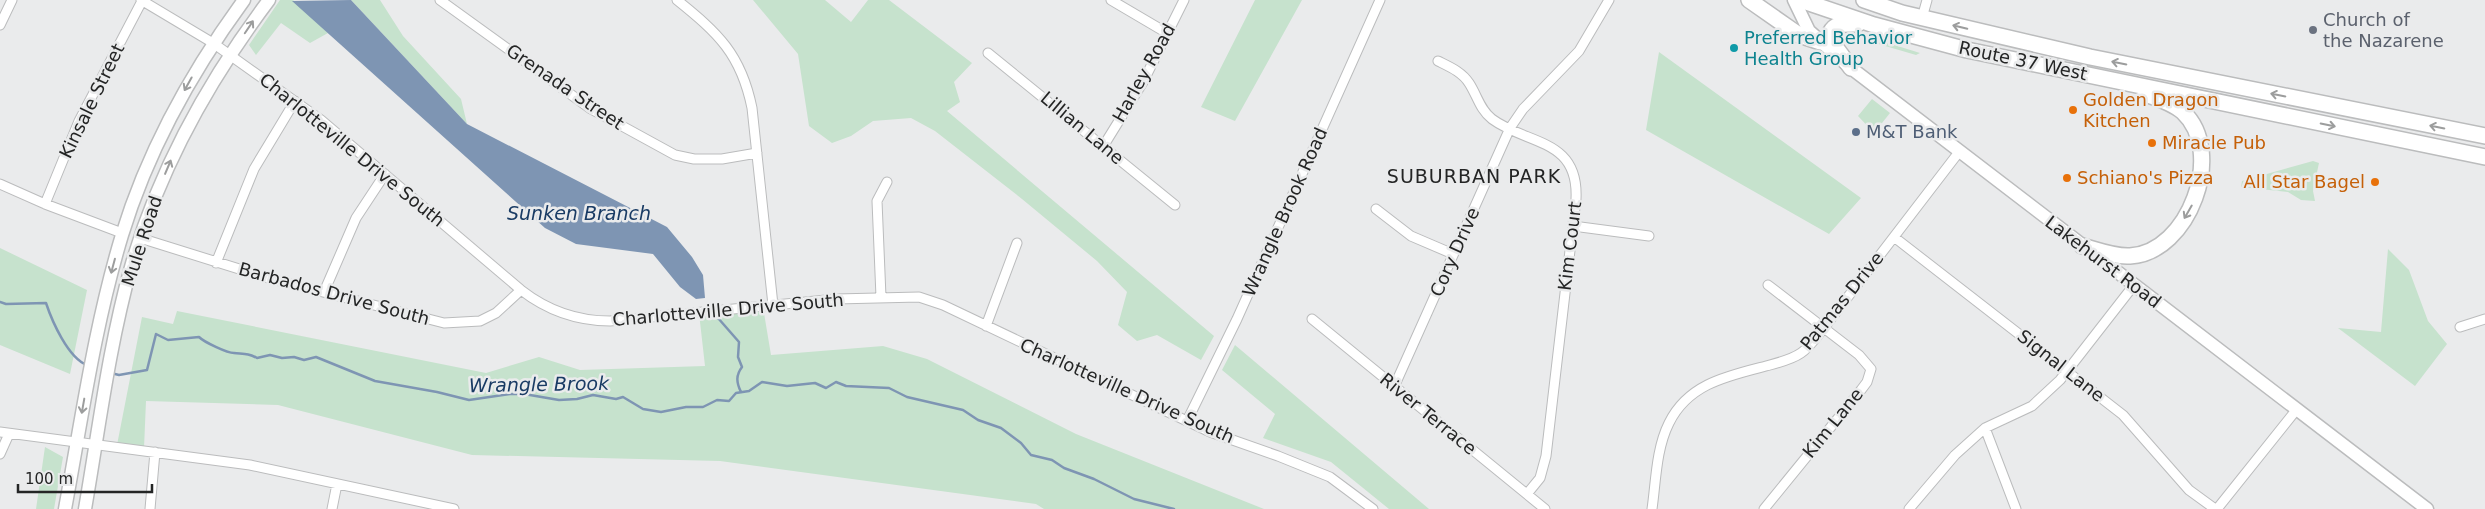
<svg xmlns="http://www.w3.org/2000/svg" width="2485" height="509" font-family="'DejaVu Sans',sans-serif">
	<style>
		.green { fill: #c6e2cd }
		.water { fill: #7e95b3 }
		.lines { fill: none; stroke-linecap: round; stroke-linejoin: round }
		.stream { stroke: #7e95b3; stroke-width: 2.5 }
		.street-casing { stroke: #bbbcbd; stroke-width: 11 }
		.secondary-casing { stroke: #bbbcbd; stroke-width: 15 }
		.highway-casing { stroke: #bbbcbd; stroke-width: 18 }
		.street { stroke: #fff; stroke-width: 9 }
		.secondary { stroke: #fff; stroke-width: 12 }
		.highway { stroke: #fff; stroke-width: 15 }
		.oneway { stroke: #9c9d9d }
		.worship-dot { fill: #6b7280; stroke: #eaebec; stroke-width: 2 }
		.culture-dot { fill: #0f9aa8; stroke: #eaebec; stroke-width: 2 }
		.food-dot { fill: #e8710a; stroke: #eaebec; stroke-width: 2 }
		.service-dot { fill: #5c6f8a; stroke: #eaebec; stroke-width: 2 }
		.labels { text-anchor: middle; stroke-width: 5; stroke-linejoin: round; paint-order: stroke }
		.worship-label { font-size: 18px; fill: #5b616d; stroke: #eaebec; text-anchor: start }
		.culture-label { font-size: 18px; fill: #0d838f; stroke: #eaebec; text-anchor: start }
		.street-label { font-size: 18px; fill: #242525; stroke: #eaebec }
		.food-label { font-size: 18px; fill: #c56008; stroke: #eaebec; text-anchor: start }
		.service-label { font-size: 18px; fill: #4e5e75; stroke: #eaebec; text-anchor: start }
		.neighbourhood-label { font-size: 19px; letter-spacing: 1px; fill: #242525; stroke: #eaebec }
		.water-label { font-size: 19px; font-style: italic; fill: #193b64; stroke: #eaebec }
	</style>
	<rect width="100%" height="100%" fill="#eaebec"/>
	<path class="green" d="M280 0H293L328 33 310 43 281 23 256 55 249 45Z
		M351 0H380L403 36 461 99 467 124Z
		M753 0H825L851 22 868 0H889L972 63 954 82 960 102 947 111 1214 336 1201 360 1157 335 1137 341 1118 325 1127 292 1097 261 1022 199 935 131 911 118 873 121 851 136 832 143 809 126 798 54Z
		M1255 0H1302L1235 121 1201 107Z
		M1875 39 1920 53 1916 55 1875 43Z
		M1659 52 1861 198 1829 234 1646 130Z
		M1872 99 1890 113 1874 133 1858 116Z
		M2313 161 2319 163 2313 191 2315 201 2301 200 2288 192 2241 187 2242 181Z
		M0 248 87 290 70 374 0 345Z
		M2388 249 2409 270 2428 321 2447 344 2415 386 2338 328 2381 332Z
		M763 307 771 355 883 346 927 359 1076 434 1264 509H1044L1036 504 720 461 472 455 278 405 146 401 144 448 117 445 142 317 173 324 177 311 486 373 539 357 580 370 705 366 699 313Z
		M1235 345 1429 509H1389L1331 462 1263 438 1275 414 1222 370Z
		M45 447 63 457 54 509H36Z"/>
	<path class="water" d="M351 0 467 124 667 227 692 257 703 275 705 298 696 299 680 287 653 254 576 244 545 228 292 1Z"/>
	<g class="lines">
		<path class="stream" d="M0 302 6 304 46 303C52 321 68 358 87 365
			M718 318 739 342 738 357 742 367C736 375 736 382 741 392
			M111 373 119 375 147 370 156 334 168 340 199 337C204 342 227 353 234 353 244 354 248 353 257 358L270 355 282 358 294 357 304 360 316 357 375 381 437 392 469 400 510 394H524L559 400 577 399 593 395 616 399 623 397 643 409 661 412 686 407H703L717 400 729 401 736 393 749 391 762 382 787 386 815 383 826 388 836 382 846 386 889 388 907 397 963 410 978 420 1001 428 1021 443 1031 455 1052 460 1064 468 1094 479 1134 499 1174 509"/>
		<g class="street-casing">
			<path id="street" d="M141 0 213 43 321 120 521 290C548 311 576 321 610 321L836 299 919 297 943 305 1210 432 1278 456 1330 477 1373 509
				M440 0 591 109 675 155 694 159H722L757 153
				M677 0C718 33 741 54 752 108L773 305
				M1111 0 1167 33
				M1922 18 1927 0
				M0 25 12 0
				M988 53 1175 205
				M1438 61C1450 67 1462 72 1469 83 1477 95 1480 110 1492 119 1527 145 1579 138 1576 199L1546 456 1540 478 1527 494
				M1104 145 1143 82 1184 0
				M0 184 45 204 122 233
				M45 204 79 121 142 1
				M1376 209 1411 236 1453 254
				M1573 226 1649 236
				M1894 237 2123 415 2189 490 2215 509
				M140 238 268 278 444 323 480 321 496 313 521 290
				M216 263 254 169 295 101
				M324 292 356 218 385 174
				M881 297 877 201 887 182
				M1312 319 1545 509
				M986 326 1017 243
				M2460 327 2485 319
				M1394 387 1510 128 1523 109 1579 51 1609 0
				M1187 421 1237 319 1380 0
				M1985 428 2016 509
				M0 432 250 465 454 509
				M0 454 9 434
				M150 509 155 452
				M332 509 337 484
				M1652 509C1656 481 1656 449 1669 423 1688 384 1727 376 1766 366 1777 363 1791 360 1801 353 1810 347 1817 336 1824 328L1959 152
				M1764 509 1861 390 1867 382 1871 369 1859 355 1768 285
				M1909 509 1955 455 1985 428 2032 406 2060 380 2134 285
				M2217 509 2297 409"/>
		</g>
		<g class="secondary-casing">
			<path id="secondary" d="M1794 0 1809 31 1851 68 2427 509
				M65 509C82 417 95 324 122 235 148 150 192 71 244 0
				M85 509C99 428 109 346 131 267 159 169 208 81 269 0"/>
		</g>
		<g class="highway-casing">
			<path id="highway" d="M1749 0 1799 35 1820 42
				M1800 0 1874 25 1967 50 2485 157
				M1864 0 1902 13 2090 57 2485 136
				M1851 68 1834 45 1830 33C1835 22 1846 24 1858 24
				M2082 246C2097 250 2114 257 2130 256 2189 253 2226 152 2183 112 2173 103 2157 98 2145 94"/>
		</g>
		<use href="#street" class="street"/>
		<use href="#secondary" class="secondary"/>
		<use href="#highway" class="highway"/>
	</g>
	<defs><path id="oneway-shaft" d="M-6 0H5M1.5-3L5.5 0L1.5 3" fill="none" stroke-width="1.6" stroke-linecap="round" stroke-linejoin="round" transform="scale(1.25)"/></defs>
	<g class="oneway">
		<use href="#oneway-shaft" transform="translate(249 27) rotate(-56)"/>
		<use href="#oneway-shaft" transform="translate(1960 27) rotate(-167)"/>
		<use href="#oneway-shaft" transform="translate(2119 63) rotate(-169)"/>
		<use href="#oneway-shaft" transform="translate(188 84) rotate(119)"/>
		<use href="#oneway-shaft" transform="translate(2278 95) rotate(-169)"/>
		<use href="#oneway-shaft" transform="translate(2328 125) rotate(12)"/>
		<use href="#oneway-shaft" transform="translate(2437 127) rotate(-169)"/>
		<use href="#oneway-shaft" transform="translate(168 167) rotate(-67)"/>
		<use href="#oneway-shaft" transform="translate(2188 212) rotate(120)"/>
		<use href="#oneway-shaft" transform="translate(113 266) rotate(105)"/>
		<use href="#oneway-shaft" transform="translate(83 406) rotate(100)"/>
	</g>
	<circle class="worship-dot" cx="2313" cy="30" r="5"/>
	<circle class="culture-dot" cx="1734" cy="48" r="5"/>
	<g class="food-dot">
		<circle cx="2073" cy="110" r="5"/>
		<circle cx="2152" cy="143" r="5"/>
		<circle cx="2067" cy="178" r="5"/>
		<circle cx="2375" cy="182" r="5"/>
	</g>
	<circle class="service-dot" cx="1856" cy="132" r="5"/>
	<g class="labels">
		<g class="worship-label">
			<text x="2323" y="26">Church of<tspan x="2323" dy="21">the Nazarene</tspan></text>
		</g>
		<g class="culture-label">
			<text x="1744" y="44">Preferred Behavior<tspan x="1744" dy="21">Health Group</tspan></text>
		</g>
		<g class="street-label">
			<text transform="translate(2023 61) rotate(12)" y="6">Route 37 West</text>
			<text transform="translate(1144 73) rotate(-61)" y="6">Harley Road</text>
			<text transform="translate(565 87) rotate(34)" y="6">Grenada Street</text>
			<text transform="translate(92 101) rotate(-64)" y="6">Kinsale Street</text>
			<text transform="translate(1082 128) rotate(40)" y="6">Lillian Lane</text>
			<text transform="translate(352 150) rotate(39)" y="6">Charlotteville Drive South</text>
			<text transform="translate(1285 212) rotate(-66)" y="6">Wrangle Brook Road</text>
			<text transform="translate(142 241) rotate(-72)" y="6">Mule Road</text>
			<text transform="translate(1570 246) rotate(-83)" y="6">Kim Court</text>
			<text transform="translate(1455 252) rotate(-66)" y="6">Cory Drive</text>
			<text transform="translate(2103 262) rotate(37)" y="6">Lakehurst Road</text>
			<text transform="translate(334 294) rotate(15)" y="6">Barbados Drive South</text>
			<text transform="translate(1842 301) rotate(-51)" y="6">Patmas Drive</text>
			<text transform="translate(728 310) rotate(-5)" y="6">Charlotteville Drive South</text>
			<text transform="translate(2061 366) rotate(38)" y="6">Signal Lane</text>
			<text transform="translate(1127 391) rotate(24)" y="6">Charlotteville Drive South</text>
			<text transform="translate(1428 414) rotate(39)" y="6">River Terrace</text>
			<text transform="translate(1833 423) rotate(-51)" y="6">Kim Lane</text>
		</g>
		<g class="food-label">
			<text x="2083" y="106">Golden Dragon<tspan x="2083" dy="21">Kitchen</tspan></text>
			<text x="2162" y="149">Miracle Pub</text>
			<text x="2077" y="184">Schiano's Pizza</text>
			<text x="2365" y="188" text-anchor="end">All Star Bagel</text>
		</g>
		<g class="service-label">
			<text x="1866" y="138">M&amp;T Bank</text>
		</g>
		<g class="neighbourhood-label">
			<text x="1474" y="183">SUBURBAN PARK</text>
		</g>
		<g class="water-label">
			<text x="579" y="220">Sunken Branch</text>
			<text transform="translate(539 384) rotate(-1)" y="7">Wrangle Brook</text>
		</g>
	</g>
	<path d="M18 484v8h134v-8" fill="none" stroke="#242525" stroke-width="2.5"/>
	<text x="25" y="484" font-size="15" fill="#242525" stroke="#eaebec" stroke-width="4" paint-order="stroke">100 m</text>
</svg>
